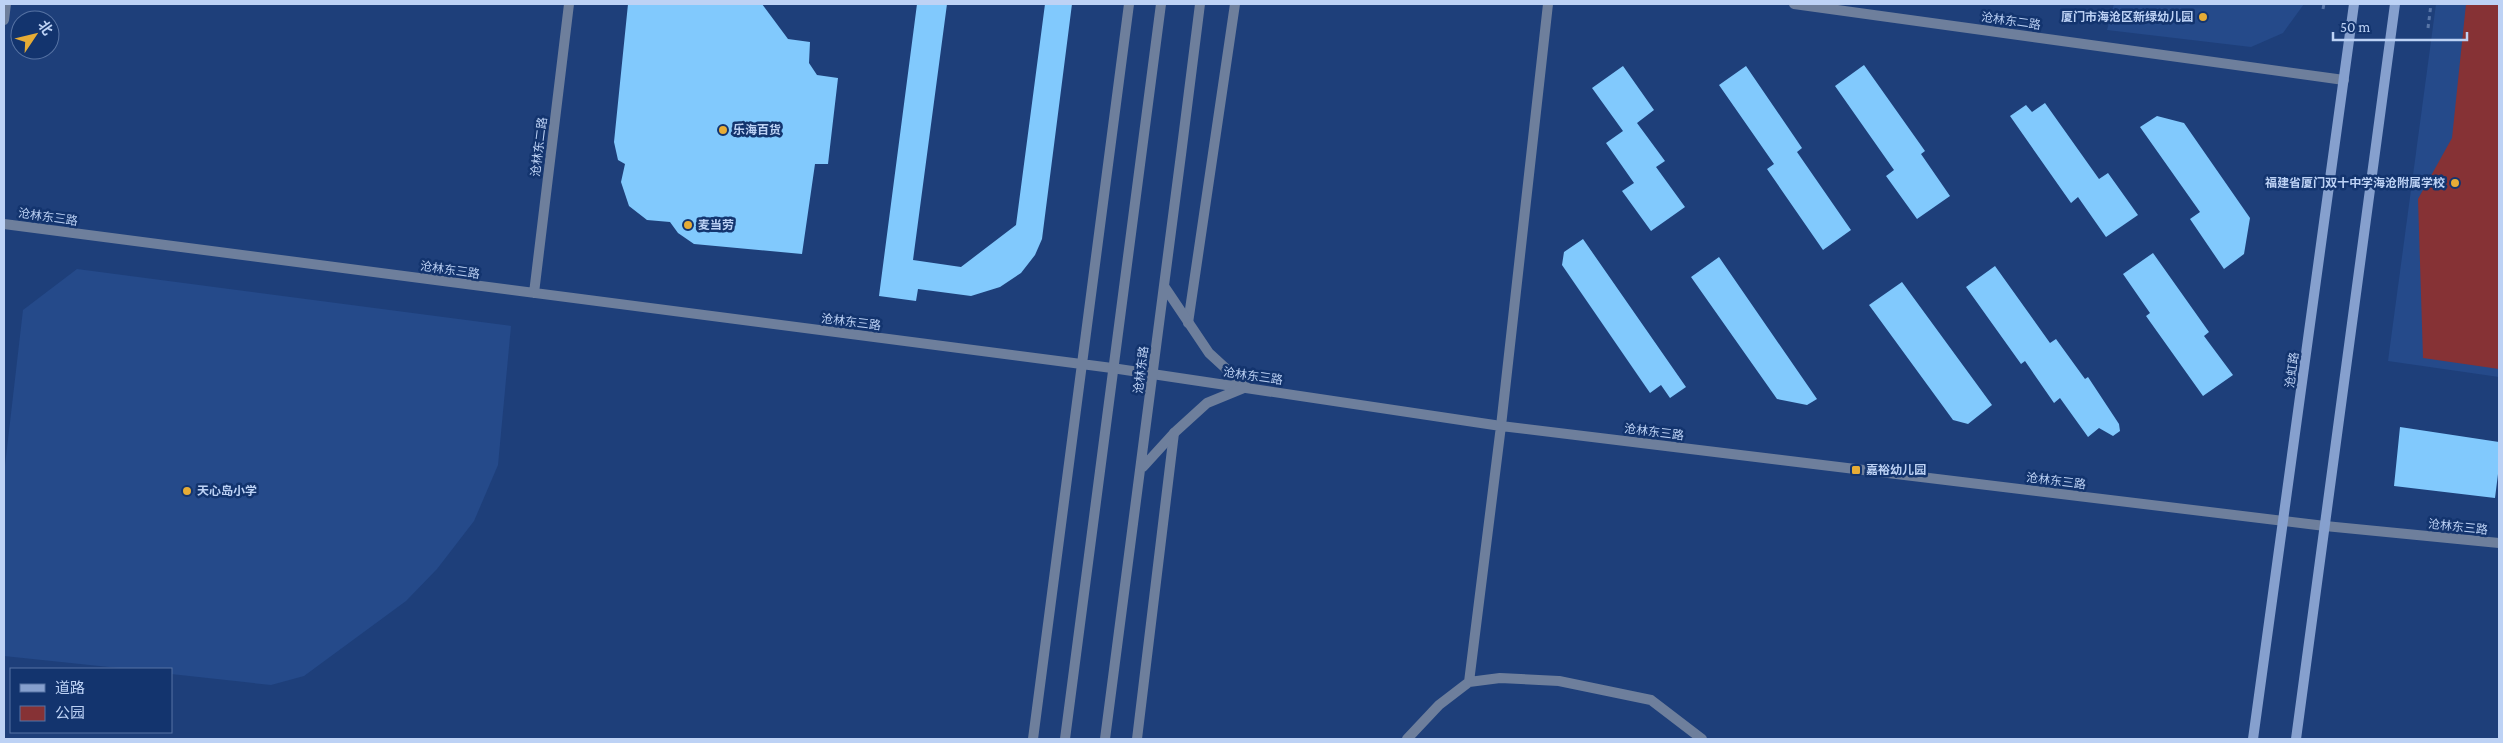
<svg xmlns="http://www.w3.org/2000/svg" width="2503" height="743" font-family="'Crimson Pro','Noto Sans SC',serif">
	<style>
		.built { fill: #254a8a }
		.green { fill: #863235 }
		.building { fill: #81c9fd }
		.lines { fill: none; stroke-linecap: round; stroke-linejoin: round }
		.path { stroke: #5875a7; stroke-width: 3; stroke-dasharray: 4 4; stroke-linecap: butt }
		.minor { stroke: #6e7f9c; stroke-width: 10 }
		.tertiary { stroke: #6e7f9c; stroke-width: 10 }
		.secondary { stroke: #86a0ce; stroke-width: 10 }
		.poi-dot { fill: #e6ac36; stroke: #13346e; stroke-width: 2 }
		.labels { text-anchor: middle; stroke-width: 5; stroke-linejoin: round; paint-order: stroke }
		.poi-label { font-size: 12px; font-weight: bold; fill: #bdd2f5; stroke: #13346e; text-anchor: start }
		.street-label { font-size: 12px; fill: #bdd2f5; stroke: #13346e }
	</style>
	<rect width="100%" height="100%" fill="#1e3f7a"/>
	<path class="built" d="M2114 4H2304L2283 33 2251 47 2107 30Z
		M2436 4H2499V377L2388 361Z
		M77 269 511 326 498 465 474 521 437 569 406 601 304 676 271 685 171 674V669H128L4 656V474L23 310Z"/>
	<path class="green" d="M2466 4H2499V369L2423 358 2418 199 2452 138Z"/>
	<path class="building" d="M628 4H762L788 39 810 42 809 63 817 75 838 78 828 164H815L802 254 694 244 678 233 670 222 647 220 629 206 621 182 625 164 618 160 614 142Z
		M917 4H947L913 260 961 267 1016 225 1045 4H1072L1042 239 1035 255 1021 273 1000 287 971 296 918 289 916 301 879 296Z
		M1864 65 1925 151 1921 154 1950 196 1917 219 1886 176 1894 170 1835 86Z
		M1623 66 1654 110 1637 123 1665 161 1656 167 1685 207 1651 231 1622 191 1634 183 1606 143 1623 131 1592 88Z
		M1746 66 1802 148 1797 152 1851 230 1823 250 1767 169 1774 164 1719 85Z
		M2045 103 2099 179 2108 173 2138 215 2106 237 2078 197 2071 203 2010 116 2026 105 2032 112Z
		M2157 116 2184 123 2250 218 2244 254 2224 269 2190 219 2200 212 2140 127Z
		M1583 239 1686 387 1670 398 1661 385 1650 393 1562 265 1564 252Z
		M2153 253 2209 332 2204 336 2233 375 2203 396 2146 316 2150 313 2123 274Z
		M1719 257 1817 399 1807 405 1777 399 1691 277Z
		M1995 266 2050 343 2056 339 2085 379 2088 377 2119 424 2120 431 2113 436 2099 428 2088 437 2060 398 2054 403 2025 361 2021 364 1966 287Z
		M1902 282 1992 405 1968 424 1953 420 1869 305Z
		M2400 427 2499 442V466L2495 498 2394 486Z"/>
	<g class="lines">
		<path class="path" d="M2323 9 2324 4
			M2428 28 2431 4"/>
		<path class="minor" d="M1794 4 2344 80
			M4 224 1112 368 1501 426 2325 526 2499 543
			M534 293 569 4
			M1188 323 1235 4
			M1469 682 1501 426 1548 4
			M1033 739 1129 4
			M1137 739 1174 433
			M1407 739 1439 705 1469 682 1500 678 1559 681 1651 700 1702 739"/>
		<path class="tertiary" d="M4 20 6 4
			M1143 467 1174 433 1207 403 1246 387 1209 353 1164 286
			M1065 739 1161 4
			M1105 739C1139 494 1169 249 1200 4"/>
		<path class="secondary" d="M2253 739 2354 4
			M2296 739 2395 4"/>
	</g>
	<g class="poi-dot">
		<circle cx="2203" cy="17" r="5"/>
		<circle cx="723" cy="130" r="5"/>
		<circle cx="2455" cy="183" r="5"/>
		<circle cx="688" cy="225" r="5"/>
		<rect x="1851" y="465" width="10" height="10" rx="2.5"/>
		<circle cx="187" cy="491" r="5"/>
	</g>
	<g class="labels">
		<g class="poi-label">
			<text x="2193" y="21" text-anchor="end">厦门市海沧区新绿幼儿园</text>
			<text x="733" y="134">乐海百货</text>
			<text x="2445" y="187" text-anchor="end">福建省厦门双十中学海沧附属学校</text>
			<text x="698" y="229">麦当劳</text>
			<text x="1866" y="474">嘉裕幼儿园</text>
			<text x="197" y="495">天心岛小学</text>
		</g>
		<g class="street-label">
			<text transform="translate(2011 21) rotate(8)" y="4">沧林东二路</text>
			<text transform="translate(539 147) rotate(-83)" y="4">沧林东二路</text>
			<text transform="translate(48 217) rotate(8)" y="4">沧林东三路</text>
			<text transform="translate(450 270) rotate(8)" y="4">沧林东三路</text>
			<text transform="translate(851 322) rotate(7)" y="4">沧林东三路</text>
			<text transform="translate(1141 370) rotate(-83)" y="4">沧林东路</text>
			<text transform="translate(2292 370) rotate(-82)" y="4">沧虹路</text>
			<text transform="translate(1253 376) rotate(8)" y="4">沧林东三路</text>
			<text transform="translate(1654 432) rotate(7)" y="4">沧林东三路</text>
			<text transform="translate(2056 481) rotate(7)" y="4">沧林东三路</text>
			<text transform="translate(2458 527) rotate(6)" y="4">沧林东三路</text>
		</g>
	</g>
	<rect width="2503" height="743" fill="none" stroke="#bdd2f5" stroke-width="10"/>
	<rect x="10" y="668" width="162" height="65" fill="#13346e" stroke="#5773a4"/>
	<rect x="20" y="684" width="25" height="8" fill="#86a0ce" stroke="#5773a4"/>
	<text x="55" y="693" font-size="15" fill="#bdd2f5">道路</text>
	<rect x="20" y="706" width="25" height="15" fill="#863235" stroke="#5773a4"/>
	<text x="55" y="718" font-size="15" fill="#bdd2f5">公园</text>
	<g transform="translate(35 35) rotate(55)"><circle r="24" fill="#13346e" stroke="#5773a4"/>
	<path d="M0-4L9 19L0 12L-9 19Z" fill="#e6ac36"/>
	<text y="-8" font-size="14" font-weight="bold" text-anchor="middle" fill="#bdd2f5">北</text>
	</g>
	<path d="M2333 32v8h134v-8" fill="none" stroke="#bdd2f5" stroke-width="2.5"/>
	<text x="2340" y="32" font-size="15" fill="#bdd2f5" stroke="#13346e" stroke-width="4" paint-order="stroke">50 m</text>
</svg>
